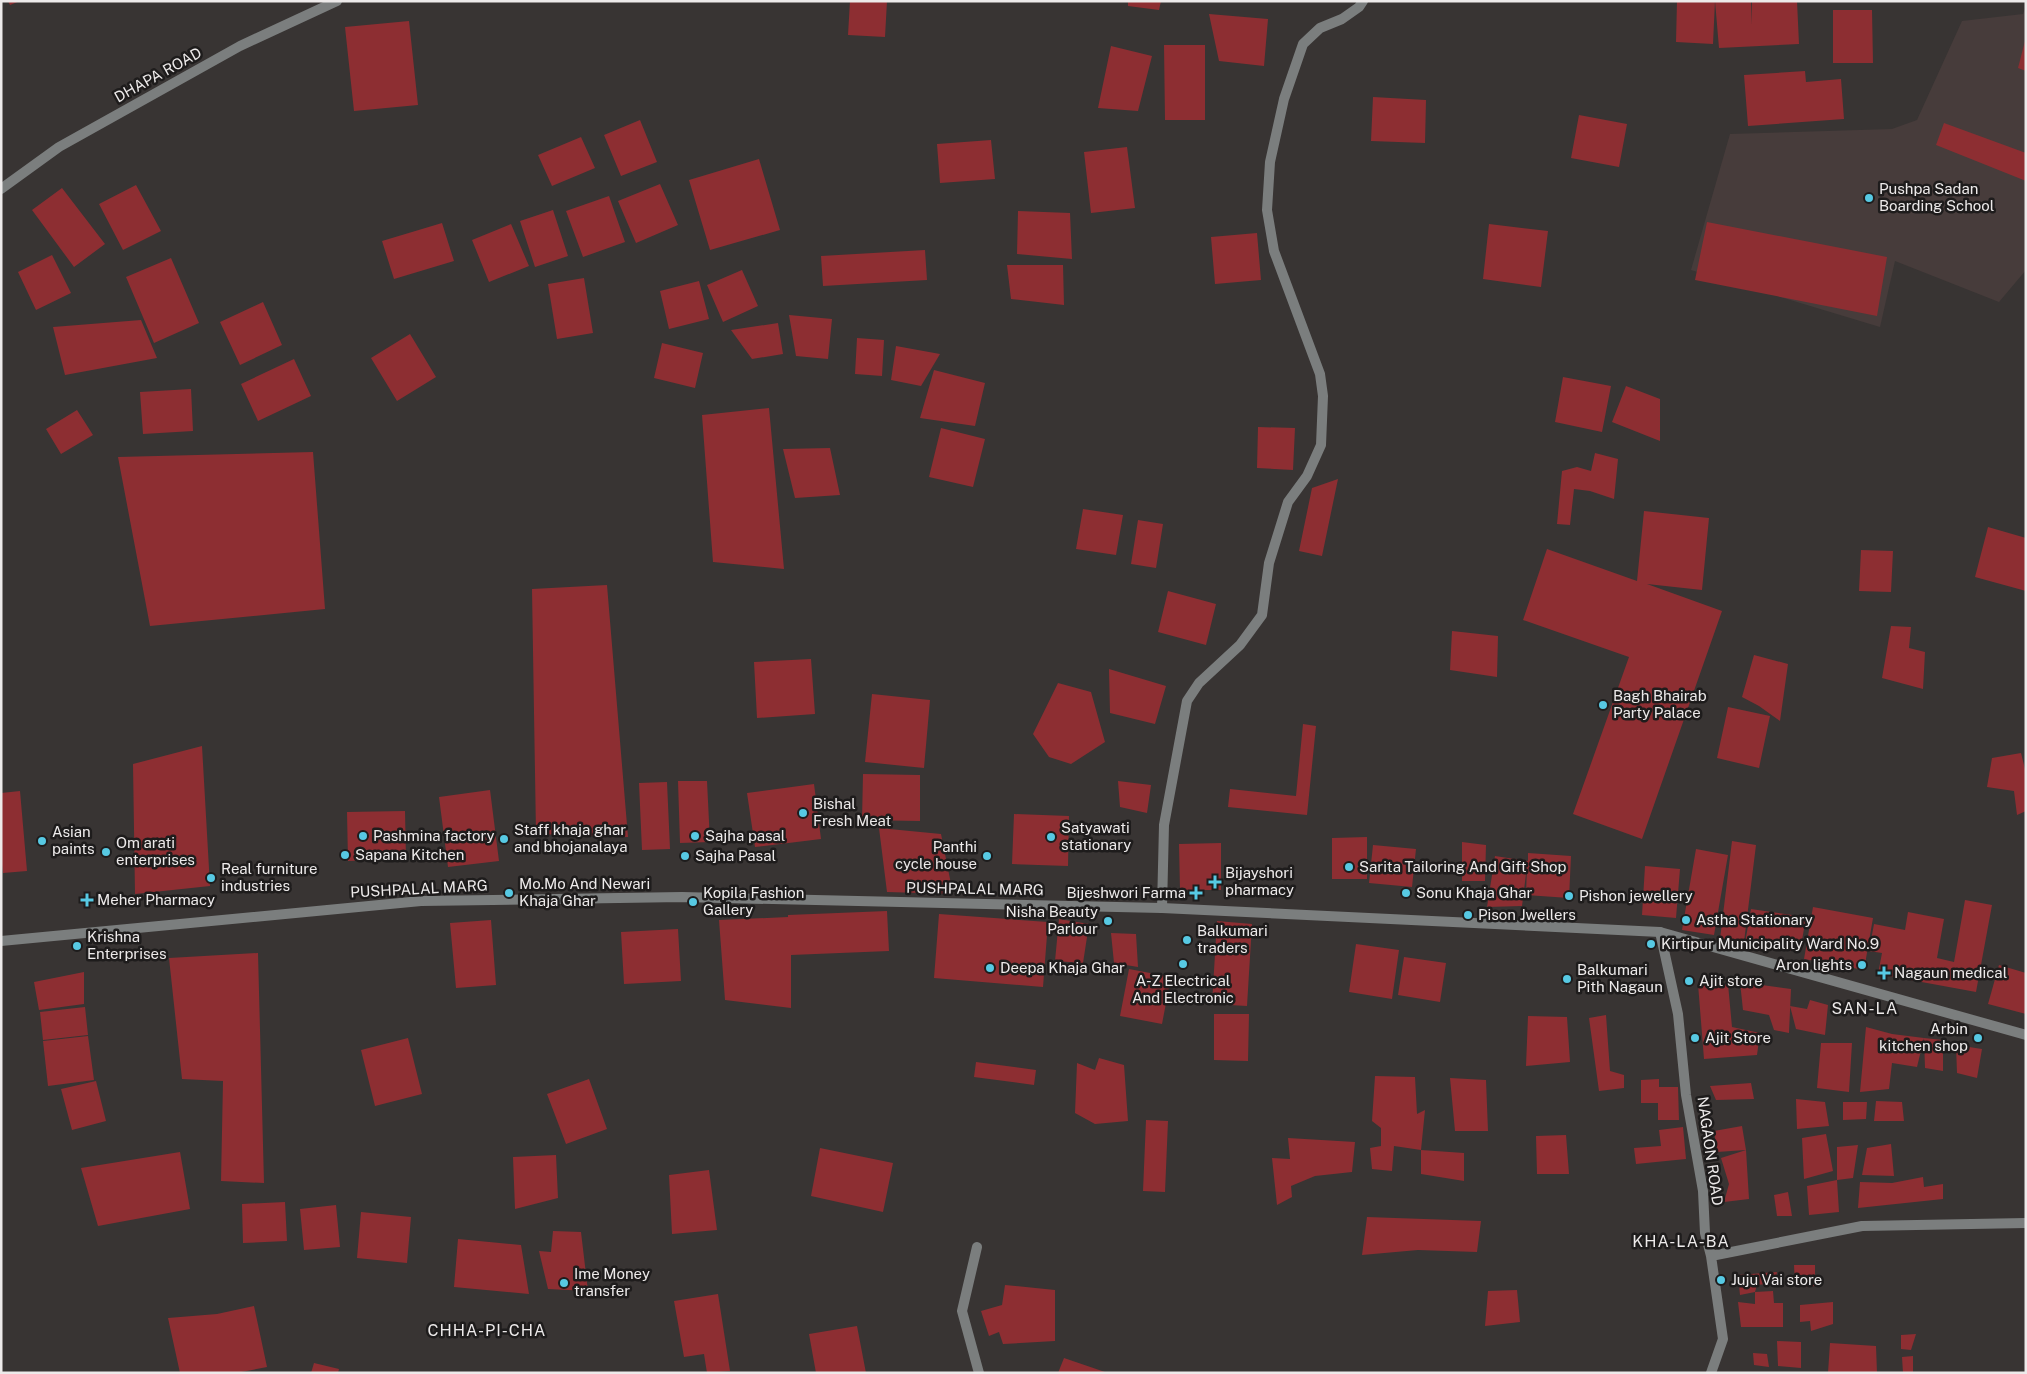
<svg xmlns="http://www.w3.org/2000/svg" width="2027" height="1374" font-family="'Public Sans',sans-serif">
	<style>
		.built { fill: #473c3b }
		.building { fill: #8d2e32 }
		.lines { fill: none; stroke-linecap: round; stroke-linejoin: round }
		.minor { stroke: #7b7e7e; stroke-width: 10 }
		.tertiary { stroke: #7b7e7e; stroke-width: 10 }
		.poi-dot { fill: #57c9e3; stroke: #1e1c1c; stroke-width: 2 }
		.labels { text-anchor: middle; stroke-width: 5; stroke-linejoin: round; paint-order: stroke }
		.street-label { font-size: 15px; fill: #edeaea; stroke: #1e1c1c }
		.poi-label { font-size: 15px; fill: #edeaea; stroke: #1e1c1c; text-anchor: start }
		.neighbourhood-label { font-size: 16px; letter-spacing: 1px; fill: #edeaea; stroke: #1e1c1c }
	</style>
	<rect width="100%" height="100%" fill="#383433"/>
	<path class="built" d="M2026 6V270L1999 302 1895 261 1880 327 1691 270 1730 134 1892 129 1917 120 1962 21 2023 14Z"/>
	<path class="building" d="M8 1H20L10 5Z
		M850 1H887L885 37 848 35Z
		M1128 1H1161L1159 10 1128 6Z
		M1677 1H1715L1713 44 1676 42Z
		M1715 1H1751L1752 25V1H1797L1799 44 1719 48Z
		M1833 10H1872L1873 63H1833Z
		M1209 14 1268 19 1264 66 1219 61Z
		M409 21 418 105 354 111 345 27Z
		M2025 41H2026V71L2018 68Z
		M1164 45H1205V120H1165Z
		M1111 46 1152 56 1138 111 1098 108Z
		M1805 71 1806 82 1841 79 1844 119 1748 126 1744 75Z
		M1373 97 1426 100 1425 143 1371 141Z
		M1579 115 1627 124 1619 167 1571 158Z
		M640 120 657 162 621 176 604 135Z
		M1944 123 2026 153V181L1936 145Z
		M581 137 595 168 552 186 538 155Z
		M991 140 995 179 940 183 937 144Z
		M1127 147 1135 208 1091 213 1084 152Z
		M759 159 780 230 710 250 689 180Z
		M660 184 678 225 636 243 618 201Z
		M136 185 161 231 123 250 99 204Z
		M62 188 105 244 74 267 32 210Z
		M609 196 625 242 583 257 566 211Z
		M553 210 568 256 535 267 520 221Z
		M1018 211 1070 213 1072 259 1017 254Z
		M1707 222 1887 257 1877 316 1695 280Z
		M442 223 454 261 394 279 382 241Z
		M511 224 529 266 489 282 472 240Z
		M1489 224 1548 231 1541 287 1483 279Z
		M1257 233 1261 280 1215 284 1211 237Z
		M925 250 927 280 823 286 821 256Z
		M52 255 71 293 36 310 18 272Z
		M171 258 199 323 154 343 126 277Z
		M1007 265H1063L1064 305 1011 299Z
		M742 270 758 306 723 322 707 285Z
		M584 278 593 333 557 339 548 284Z
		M699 281 709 319 669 329 660 291Z
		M263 302 282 345 240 365 220 322Z
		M789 315 832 319 828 359 796 356Z
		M141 320 157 358 65 375 53 327Z
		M778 323 783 354 752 359 731 330Z
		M410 334 436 377 397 401 371 358Z
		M857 338 884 340 882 376 855 374Z
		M662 343 703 353 695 388 654 378Z
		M896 346 940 354 921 386 891 380Z
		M294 359 311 396 258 421 241 384Z
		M934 370 985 383 975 426 920 418Z
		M1563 377 1611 386 1602 432 1555 422Z
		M1626 386 1660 399V441L1612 422Z
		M191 389 193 431 143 434 140 392Z
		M769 408 784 569 713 562 702 415Z
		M77 410 93 435 61 454 46 429Z
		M1258 427 1295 428 1293 470 1257 468Z
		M941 428 985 439 973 487 929 477Z
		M830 448 840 495 795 498 783 449Z
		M313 452 325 609 150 626 118 457Z
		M1595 453 1618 459 1614 499 1590 491 1574 489 1570 525 1557 524 1562 471 1577 467 1591 471Z
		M1338 479 1322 556 1299 551 1312 488Z
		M1083 509 1123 515 1116 555 1076 549Z
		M1644 511 1709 518 1702 590 1647 584 1722 611 1642 839 1573 814 1629 657 1523 620 1547 549 1637 581Z
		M1138 520 1163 524 1156 568 1131 564Z
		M1988 527 2026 538V591L1975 577Z
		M1861 550 1893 551 1891 592 1859 591Z
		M607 585 628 837 536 834 532 589Z
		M1168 591 1216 604 1206 645 1158 632Z
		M1891 626 1911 627 1909 648 1925 652 1923 689 1882 678Z
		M1452 631 1498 636 1497 677 1450 670Z
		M1754 655 1788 664 1780 721 1759 706 1742 697Z
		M811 659 815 714 757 718 754 662Z
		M1109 669 1166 686 1155 724 1110 713Z
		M1058 683 1091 692 1105 742 1071 764 1049 757 1033 734Z
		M872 694 930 700 924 768 865 762Z
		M1728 707 1770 716 1759 768 1717 758Z
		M1303 724 1316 726 1307 815 1228 807 1230 789 1296 796Z
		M202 746 210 886 135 894 133 764Z
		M2021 753 2026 773V811L2017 815 2014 791 1987 787 1992 758Z
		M863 774 920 775V821L862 820Z
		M678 781H707L710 842 680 843Z
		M1118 781 1151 785 1147 813 1120 807Z
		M667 782 670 849 642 850 639 783Z
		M814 784 821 839 755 847 747 793Z
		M490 790 499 861 448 867 439 797Z
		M20 791 27 871 3 873 1 856V793Z
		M405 811 406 859 348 861 347 812Z
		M1014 814 1069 816 1068 866 1012 864Z
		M879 828 941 834 953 894 887 892Z
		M1367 837V879H1332V838Z
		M1732 841 1756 845 1744 942 1720 939Z
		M1462 842 1486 845 1485 881H1462Z
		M1221 843V890H1180L1179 844Z
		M1373 845 1416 849 1412 887 1369 883Z
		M1696 849 1728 855 1714 935 1682 930Z
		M1528 853 1571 856 1569 898 1526 895 1527 866 1522 906 1487 907 1495 856 1528 861Z
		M1645 866 1680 869 1676 918 1642 915Z
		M1965 900 1992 905 1976 992 1878 974 1882 953 1869 951 1874 924 1905 930 1908 912 1944 919 1937 958 1954 962Z
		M1813 907 1873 918 1864 970 1804 959Z
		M1751 909 1806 917 1800 952 1745 943Z
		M887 911 889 951 791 955V1008L725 1000 719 920 788 917V915Z
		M939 914 1048 922 1043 987 934 978Z
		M1059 919 1089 924 1083 963 1055 961Z
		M491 920 496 985 456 988 450 923Z
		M1217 921 1252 924 1247 1006 1212 1004Z
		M678 929 681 981 624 984 621 932Z
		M1111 933 1136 934 1138 967 1114 963Z
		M1356 944 1399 950 1392 999 1349 992Z
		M258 953 264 1183 221 1181 223 1081 182 1079 169 958Z
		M1404 957 1446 963 1440 1002 1398 995Z
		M1999 965 2026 973V1014L1988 1004Z
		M1129 969 1171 977 1162 1024 1120 1016Z
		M84 972V1004L39 1010 34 982Z
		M1740 982 1791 989 1789 1033 1774 1030 1769 1015 1743 1010Z
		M1698 984H1728L1732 1027 1760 1033 1757 1055 1704 1059Z
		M1810 1000 1828 1005 1825 1035 1796 1029 1790 1006 1807 1009Z
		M85 1007 88 1035 43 1040 40 1012Z
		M1214 1014H1249L1248 1061 1214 1060Z
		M1606 1015 1610 1071 1624 1075V1088L1599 1091 1589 1018Z
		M1528 1016 1567 1017 1570 1062 1526 1066Z
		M1866 1027 1892 1034 1924 1038 1917 1067 1892 1063 1889 1089 1860 1092Z
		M88 1036 94 1080 48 1086 43 1041Z
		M408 1038 422 1094 375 1106 361 1050Z
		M1924 1038 1943 1040V1071L1925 1068Z
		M1821 1043H1852L1849 1092 1817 1088Z
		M1956 1045 1982 1049 1977 1078 1957 1073Z
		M1099 1058 1124 1065 1128 1121 1095 1124 1075 1113 1077 1063 1095 1070Z
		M976 1062 1036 1070 1034 1085 974 1077Z
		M1375 1076 1415 1077 1417 1114 1425 1110 1421 1150 1394 1146 1392 1171 1372 1169 1370 1148 1381 1146V1128L1372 1121Z
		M1450 1078 1486 1080 1488 1131H1455Z
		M589 1079 607 1129 566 1144 547 1094Z
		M1659 1079V1087H1678L1679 1120H1658V1103H1641V1080Z
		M96 1081 106 1121 72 1130 61 1089Z
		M1751 1083 1754 1099 1716 1100 1710 1086Z
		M1796 1099 1825 1102 1829 1126 1797 1129Z
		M1876 1101 1902 1102 1904 1121H1874Z
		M1843 1102H1867L1866 1119 1843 1120Z
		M1146 1120 1168 1121 1165 1192 1143 1191Z
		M1742 1126 1746 1150 1749 1199 1724 1202 1729 1184 1721 1158 1746 1150 1717 1152 1714 1131Z
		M1683 1127 1686 1159 1636 1164 1634 1148 1661 1146 1659 1130Z
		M1826 1134 1833 1171 1804 1179 1802 1138Z
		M1566 1135 1569 1174H1537L1536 1136Z
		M1288 1138 1355 1142 1352 1172 1315 1176 1291 1186 1292 1197 1277 1205 1272 1158 1290 1159Z
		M1891 1144 1894 1176 1862 1175 1867 1148Z
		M1858 1145 1853 1178 1837 1180V1147Z
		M820 1148 893 1163 883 1212 811 1196Z
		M1421 1150 1464 1153V1181L1421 1174Z
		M180 1152 190 1209 98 1226 81 1168Z
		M556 1155 558 1198 515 1209 513 1157Z
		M709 1170 717 1230 672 1234 669 1175Z
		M1923 1177 1924 1187 1943 1184V1199L1858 1208 1860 1182 1892 1183Z
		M1837 1180 1839 1212 1809 1215 1807 1186Z
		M1788 1192 1792 1216H1777L1774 1195Z
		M285 1202 287 1241 243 1243 242 1204Z
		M336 1205 340 1247 304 1250 300 1209Z
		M361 1212 411 1217 407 1263 357 1258Z
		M1367 1217 1481 1221 1477 1252 1418 1250 1362 1255Z
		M553 1231 581 1232 588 1291 548 1289 539 1251 551 1252Z
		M458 1239 521 1245 529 1294 454 1287Z
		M1794 1265H1815V1286L1804 1287V1281L1795 1284Z
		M1777 1272 1775 1283 1757 1285 1755 1292 1740 1295 1738 1275Z
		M1005 1285 1055 1290V1341L1003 1344 999 1332 989 1336 981 1311 1002 1305Z
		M1517 1290 1520 1322 1485 1326 1488 1291Z
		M1773 1291 1774 1303H1783V1327H1741L1738 1302 1755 1304V1292Z
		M718 1294 730 1371 707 1373 704 1354 684 1357 674 1301Z
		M1833 1302V1324L1811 1331 1810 1321 1800 1322V1305Z
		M254 1306 267 1367 236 1373H180L168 1318 217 1314Z
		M857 1326 866 1373H816L809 1334Z
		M1916 1334 1911 1350 1901 1349V1335Z
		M1777 1341 1801 1342V1368L1778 1366Z
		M1830 1343 1876 1346 1877 1373H1828Z
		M1753 1353 1767 1354 1769 1367 1754 1365Z
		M1913 1356V1373H1903L1902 1357Z
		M1064 1358 1105 1372V1373H1058Z
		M314 1363 339 1369 338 1373H311Z"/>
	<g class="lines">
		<path class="minor" d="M1 189 59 147 240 46 337 1
			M1162 908 1164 825 1187 701 1199 683 1240 645 1262 615 1269 563 1288 502 1307 476 1321 445 1323 396 1320 374 1274 251 1267 210 1270 162 1284 99 1303 44 1320 28 1342 19 1359 7 1363 1
			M1660 932 1678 1014 1686 1095 1703 1191 1705 1233 1711 1256 1723 1339 1711 1373
			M977 1247 962 1311 979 1373
			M1711 1256 1862 1226 2026 1223"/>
		<path class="tertiary" d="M1 941 421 901 682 897 1162 908 1660 932 2026 1035"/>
	</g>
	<g class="poi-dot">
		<circle cx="1869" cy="198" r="5"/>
		<circle cx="1603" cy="705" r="5"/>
		<circle cx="803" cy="813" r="5"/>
		<circle cx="363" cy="836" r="5"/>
		<circle cx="695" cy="836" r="5"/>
		<circle cx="1051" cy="837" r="5"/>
		<circle cx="504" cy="839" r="5"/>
		<circle cx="42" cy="841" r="5"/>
		<circle cx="106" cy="852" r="5"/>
		<circle cx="345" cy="855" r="5"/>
		<circle cx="685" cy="856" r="5"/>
		<circle cx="987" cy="856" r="5"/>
		<circle cx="1349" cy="867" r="5"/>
		<circle cx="211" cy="878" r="5"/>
		<path d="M1212.5 874.5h5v5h5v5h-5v5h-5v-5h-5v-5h5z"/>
		<circle cx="509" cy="893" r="5"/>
		<path d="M1193.5 885.5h5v5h5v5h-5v5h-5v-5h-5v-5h5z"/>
		<circle cx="1406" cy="893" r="5"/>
		<circle cx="1569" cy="896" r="5"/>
		<path d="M84.5 892.5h5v5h5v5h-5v5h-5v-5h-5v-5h5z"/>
		<circle cx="693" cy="902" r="5"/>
		<circle cx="1468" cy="915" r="5"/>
		<circle cx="1686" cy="920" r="5"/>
		<circle cx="1108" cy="921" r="5"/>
		<circle cx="1187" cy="940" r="5"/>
		<circle cx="1651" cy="944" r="5"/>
		<circle cx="77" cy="946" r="5"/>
		<circle cx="1183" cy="964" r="5"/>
		<circle cx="1862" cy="965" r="5"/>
		<circle cx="990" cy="968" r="5"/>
		<path d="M1881.5 965.5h5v5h5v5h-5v5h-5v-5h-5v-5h5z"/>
		<circle cx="1567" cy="979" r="5"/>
		<circle cx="1689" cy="981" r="5"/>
		<circle cx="1695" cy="1038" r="5"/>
		<circle cx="1978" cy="1038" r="5"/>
		<circle cx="1721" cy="1280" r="5"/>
		<circle cx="564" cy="1283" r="5"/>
	</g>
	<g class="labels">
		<g class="street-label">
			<text transform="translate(158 75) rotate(-29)" y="5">DHAPA ROAD</text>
			<text transform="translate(419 889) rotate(-3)" y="5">PUSHPALAL MARG</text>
			<text transform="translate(975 889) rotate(1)" y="5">PUSHPALAL MARG</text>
			<text transform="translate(1710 1151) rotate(82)" y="5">NAGAON ROAD</text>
		</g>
		<g class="poi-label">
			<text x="1879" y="194">Pushpa Sadan<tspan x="1879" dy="17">Boarding School</tspan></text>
			<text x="1613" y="701">Bagh Bhairab<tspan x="1613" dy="17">Party Palace</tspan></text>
			<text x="813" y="809">Bishal<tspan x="813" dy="17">Fresh Meat</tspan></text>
			<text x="1061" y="833">Satyawati<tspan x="1061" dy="17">stationary</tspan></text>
			<text x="514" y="835">Staff khaja ghar<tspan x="514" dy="17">and bhojanalaya</tspan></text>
			<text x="52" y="837">Asian<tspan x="52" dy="17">paints</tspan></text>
			<text x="373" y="841">Pashmina factory</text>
			<text x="705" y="841">Sajha pasal</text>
			<text x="116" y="848">Om arati<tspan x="116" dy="17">enterprises</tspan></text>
			<text x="977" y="852" text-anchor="end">Panthi<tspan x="977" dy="17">cycle house</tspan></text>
			<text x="355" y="860">Sapana Kitchen</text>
			<text x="695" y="861">Sajha Pasal</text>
			<text x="1359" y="872">Sarita Tailoring And Gift Shop</text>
			<text x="221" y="874">Real furniture<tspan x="221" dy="17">industries</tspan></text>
			<text x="1225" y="878">Bijayshori<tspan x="1225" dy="17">pharmacy</tspan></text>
			<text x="519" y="889">Mo.Mo And Newari<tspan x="519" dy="17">Khaja Ghar</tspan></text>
			<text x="703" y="898">Kopila Fashion<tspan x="703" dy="17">Gallery</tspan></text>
			<text x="1186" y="898" text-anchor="end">Bijeshwori Farma</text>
			<text x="1416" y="898">Sonu Khaja Ghar</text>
			<text x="1579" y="901">Pishon jewellery</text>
			<text x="97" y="905">Meher Pharmacy</text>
			<text x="1098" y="917" text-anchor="end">Nisha Beauty<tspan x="1098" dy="17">Parlour</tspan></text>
			<text x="1478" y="920">Pison Jwellers</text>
			<text x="1696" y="925">Astha Stationary</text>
			<text x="1197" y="936">Balkumari<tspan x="1197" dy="17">traders</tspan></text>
			<text x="87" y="942">Krishna<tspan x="87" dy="17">Enterprises</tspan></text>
			<text x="1661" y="949">Kirtipur Municipality Ward No.9</text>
			<text x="1852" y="970" text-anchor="end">Aron lights</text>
			<text x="1000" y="973">Deepa Khaja Ghar</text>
			<text x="1577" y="975">Balkumari<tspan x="1577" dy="17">Pith Nagaun</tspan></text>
			<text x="1894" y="978">Nagaun medical</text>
			<text x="1183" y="986" text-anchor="middle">A-Z Electrical<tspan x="1183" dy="17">And Electronic</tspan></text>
			<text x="1699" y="986">Ajit store</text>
			<text x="1968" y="1034" text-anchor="end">Arbin<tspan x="1968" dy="17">kitchen shop</tspan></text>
			<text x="1705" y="1043">Ajit Store</text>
			<text x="574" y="1279">Ime Money<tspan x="574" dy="17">transfer</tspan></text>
			<text x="1731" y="1285">Juju Vai store</text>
		</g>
		<g class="neighbourhood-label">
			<text x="1865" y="1014">SAN-LA</text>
			<text x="1681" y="1247">KHA-LA-BA</text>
			<text x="487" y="1336">CHHA-PI-CHA</text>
		</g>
	</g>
	<rect width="2027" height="1374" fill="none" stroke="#edeaea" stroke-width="5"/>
</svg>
